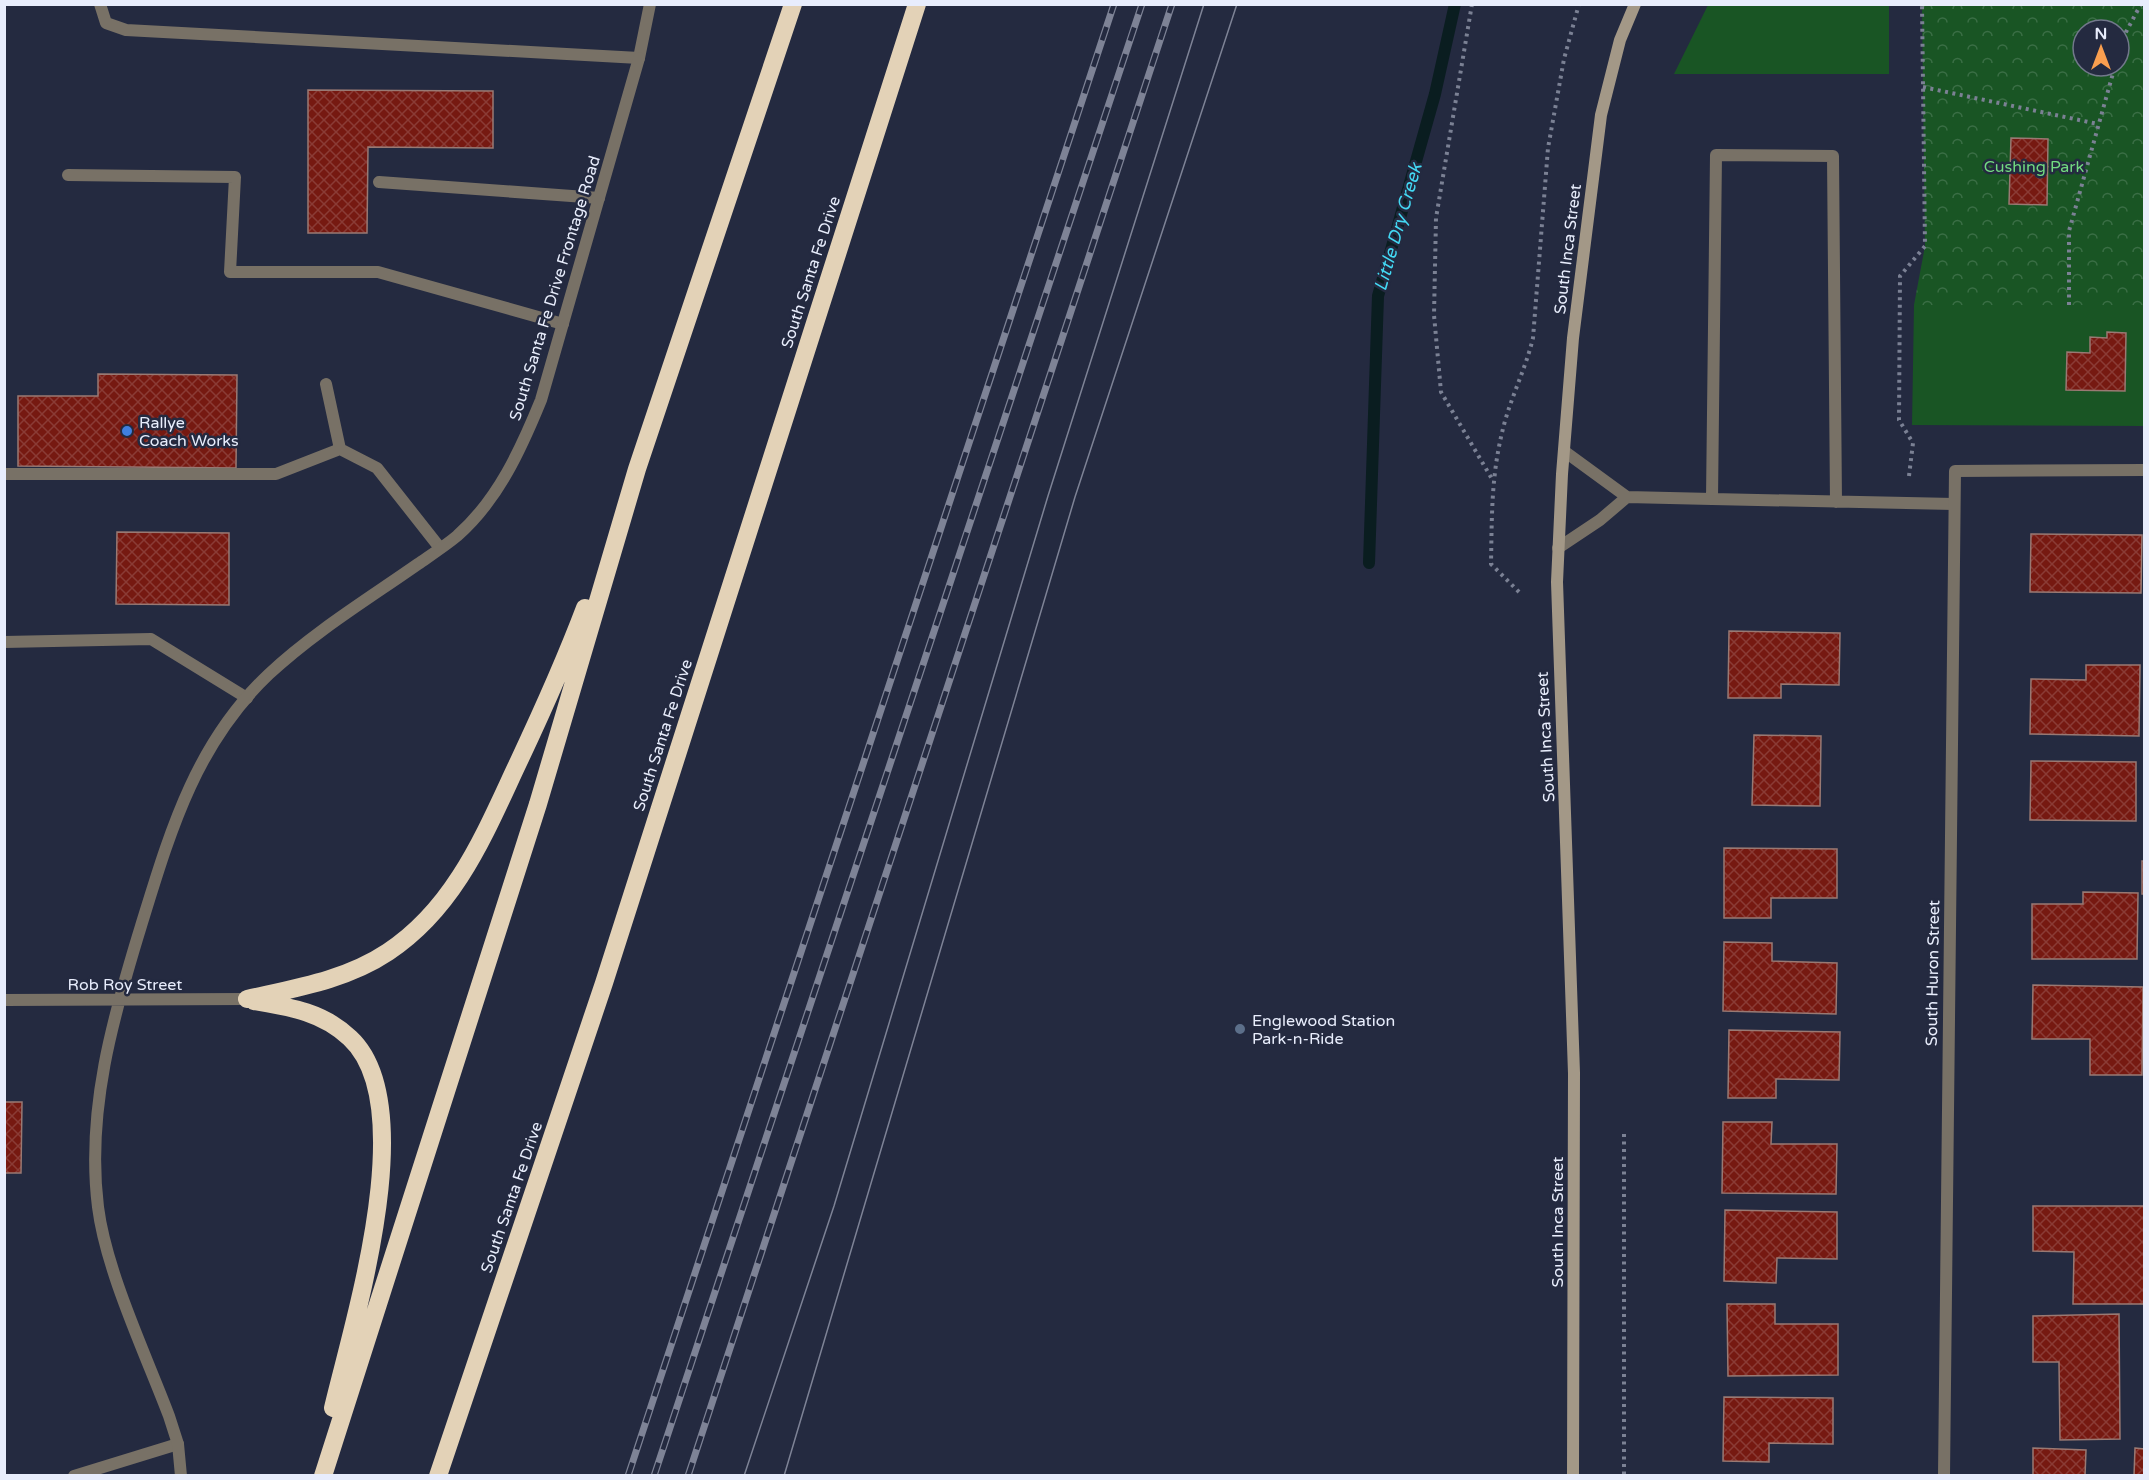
<svg xmlns="http://www.w3.org/2000/svg" width="2149" height="1480" font-family="'Varela Round',sans-serif">
	<style>
		.park { fill: url(#park-crowns); fill-rule: evenodd }
		.pitch { fill: #195524 }
		.lines { fill: none; stroke-linecap: round; stroke-linejoin: round }
		.stream { stroke: #0a1d20; stroke-width: 12 }
		.building { fill: url(#building-cross-hatch); stroke: #997973; stroke-width: 1.5 }
		.path { stroke: #7b8194; stroke-width: 4; stroke-dasharray: 3 4.5; stroke-linecap: butt }
		.lane { stroke: #787166; stroke-width: 12 }
		.street { stroke: #787166; stroke-width: 12 }
		.secondary { stroke: #a39887; stroke-width: 12 }
		.highway { stroke: #e3d2b7; stroke-width: 18 }
		.tram { stroke: #7e8396; stroke-width: 1.5 }
		.rail-casing { stroke: #7e8396; stroke-width: 7 }
		.rail { stroke: #242a40; stroke-width: 4.5; stroke-dasharray: 14; stroke-linecap: butt }
		.shop-dot { fill: #3f7fe0; stroke: #242a40; stroke-width: 2 }
		.service-dot { fill: #5c6f8a; stroke: #242a40; stroke-width: 2 }
		.labels { text-anchor: middle; stroke-width: 5; stroke-linejoin: round; paint-order: stroke }
		.park-label { font-size: 16px; fill: #73db81; stroke: #242a40 }
		.street-label { font-size: 16px; fill: #e8edfc; stroke: #242a40 }
		.poi-label { font-size: 16px; fill: #e8edfc; stroke: #242a40; text-anchor: start }
		.water-label { font-size: 18px; font-style: italic; fill: #43d8f3; stroke: #242a40 }
	</style>
	<defs>
		<pattern id="park-crowns" width="20" height="18" patternUnits="userSpaceOnUse" patternTransform="scale(1.5)"><rect width="20" height="18" fill="#195524"/><path d="M2 6a3 3 0 1 1 6 0M12 15a3 3 0 1 1 6 0" fill="none" stroke="#3a6e45"/></pattern>
		<pattern id="building-cross-hatch" width="8" height="8" patternUnits="userSpaceOnUse" patternTransform="scale(1.5)"><rect width="8" height="8" fill="#761911"/><path d="M0 0l8 8M0 8l8-8" fill="none" stroke="#8a3b35"/></pattern>
	</defs>
	<rect width="100%" height="100%" fill="#242a40"/>
	<path class="park" d="M1922 5H2144V305H1914L1925 246ZM2083 30H2119V66H2083Z"/>
	<path class="pitch" d="M1708 5H1889V74H1674Z
		M1914 305H2144V426L1912 425Z"/>
	<g class="lines">
		<path class="stream" d="M1369 563 1378 296 1435 94 1455 4"/>
	</g>
	<path class="building" d="M308 90 493 91V148L368 147 367 233H308Z
		M2011 138 2048 139 2047 205 2009 204Z
		M2107 332 2126 333 2125 391 2066 390 2067 352 2090 353V337L2107 338Z
		M98 374 237 375 236 468 18 466V396H98Z
		M117 532 229 533V605L116 604Z
		M2031 534 2142 535 2141 593 2030 592Z
		M1729 631 1840 633 1839 685 1781 684V698H1728Z
		M2086 665H2140L2139 736 2030 734 2031 679 2086 680Z
		M1754 735 1821 736 1820 806 1752 805Z
		M2031 761 2136 762V821L2030 820Z
		M1724 848 1837 849V898H1771V918H1724Z
		M2142 861H2144V894H2142Z
		M2083 892 2138 893 2137 959H2032V904H2083Z
		M1724 942 1772 943V961L1837 963 1836 1014 1723 1011Z
		M2033 985 2143 987 2142 1075H2090V1039H2032Z
		M1729 1030 1840 1032 1839 1080 1776 1079V1098H1728Z
		M4 1102H22L21 1173H4Z
		M1723 1122H1772L1771 1144H1837L1836 1194 1722 1193Z
		M2033 1206H2144V1304H2073L2074 1252 2033 1251Z
		M1725 1210 1837 1212V1259L1777 1258 1776 1283 1724 1281Z
		M1727 1304H1775V1324H1838V1375L1728 1376Z
		M2119 1314 2120 1439 2060 1440 2059 1362H2033V1316Z
		M1724 1397 1833 1398V1444L1769 1443V1462L1723 1461Z
		M2033 1448 2086 1450 2085 1476H2033Z
		M2135 1448 2144 1449V1476H2134Z"/>
	<g class="lines">
		<path class="path" d="M1472 4 1436 218 1434 315 1441 392 1492 479
			M2119 54 2126 32 2141 4
			M1923 87 2098 124
			M2069 305V231L2115 66
			M1909 476 1913 443 1899 420 1900 276 1925 246 1922 4
			M1519 592 1491 564C1492 512 1491 472 1505 421 1513 393 1526 367 1533 338L1548 148 1564 59 1579 4
			M1624 1134V1476"/>
		<path class="lane" d="M100 4 106 23 126 30 639 58 650 4
			M68 175 235 177 230 272H378L563 324
			M379 182 599 198
			M326 384 340 449
			M1564 451 1627 497 1712 499
			M4 474H276L340 449 377 468 440 548
			M1836 502 1833 156 1716 155 1712 499 1954 504
			M1558 548 1600 520 1627 497
			M4 642 151 639 247 698
			M74 1476 178 1444"/>
		<path class="street" d="M4 1000 247 999
			M181 1476 178 1444 169 1416C146 1355 106 1271 98 1207 86 1111 113 1017 141 926 170 832 195 744 269 674 314 632 368 599 418 564 431 555 445 546 457 536 498 500 521 449 541 400L639 58
			M1944 1476 1955 471 2144 470"/>
		<path class="secondary" d="M1573 1476 1574 1073 1557 582 1562 474 1573 338 1601 115 1620 40 1635 4"/>
		<path class="highway" d="M247 999C296 988 346 980 388 952 456 907 485 833 518 763 542 712 565 661 585 608
			M254 1001C290 1007 323 1012 350 1038 422 1105 353 1323 333 1408
			M323 1476 538 804 637 469 793 4
			M438 1476 604 983 917 4"/>
		<path class="tram" d="M744 1476 834 1206 1048 496 1204 4
			M784 1476 1075 497 1237 4"/>
		<g class="rail-casing">
			<path id="rail" d="M628 1476 1114 4
				M654 1476 1142 4
				M688 1476 1172 4"/>
		</g>
		<use href="#rail" class="rail"/>
	</g>
	<circle class="shop-dot" cx="127" cy="431" r="6"/>
	<circle class="service-dot" cx="1240" cy="1029" r="6"/>
	<g class="labels">
		<g class="park-label">
			<text x="2034" y="172">Cushing Park</text>
		</g>
		<g class="street-label">
			<text transform="translate(1567 249) rotate(-83)" y="6">South Inca Street</text>
			<text transform="translate(810 272) rotate(-72)" y="6">South Santa Fe Drive</text>
			<text transform="translate(554 288) rotate(-73)" y="6">South Santa Fe Drive Frontage Road</text>
			<text transform="translate(662 735) rotate(-72)" y="6">South Santa Fe Drive</text>
			<text transform="translate(1545 737) rotate(-93)" y="6">South Inca Street</text>
			<text transform="translate(1932 973) rotate(-89)" y="6">South Huron Street</text>
			<text x="125" y="990">Rob Roy Street</text>
			<text transform="translate(511 1197) rotate(-71)" y="6">South Santa Fe Drive</text>
			<text transform="translate(1557 1222) rotate(-90)" y="6">South Inca Street</text>
		</g>
		<g class="poi-label">
			<text x="139" y="428">Rallye<tspan x="139" dy="18">Coach Works</tspan></text>
			<text x="1252" y="1026">Englewood Station<tspan x="1252" dy="18">Park-n-Ride</tspan></text>
		</g>
		<g class="water-label">
			<text transform="translate(1398 227) rotate(-74)" y="6">Little Dry Creek</text>
		</g>
	</g>
	<rect width="2149" height="1480" fill="none" stroke="#e8edfc" stroke-width="12"/>
	<g transform="translate(2101 48)"><circle r="28" fill="#242a40" stroke="#72788b" stroke-width="1.5"/>
	<path d="M0-4.5L10 22L0 15L-10 22Z" fill="#fa9f4f"/>
	<text y="-9" font-size="16" font-weight="bold" text-anchor="middle" fill="#e8edfc">N</text>
	</g>
</svg>
